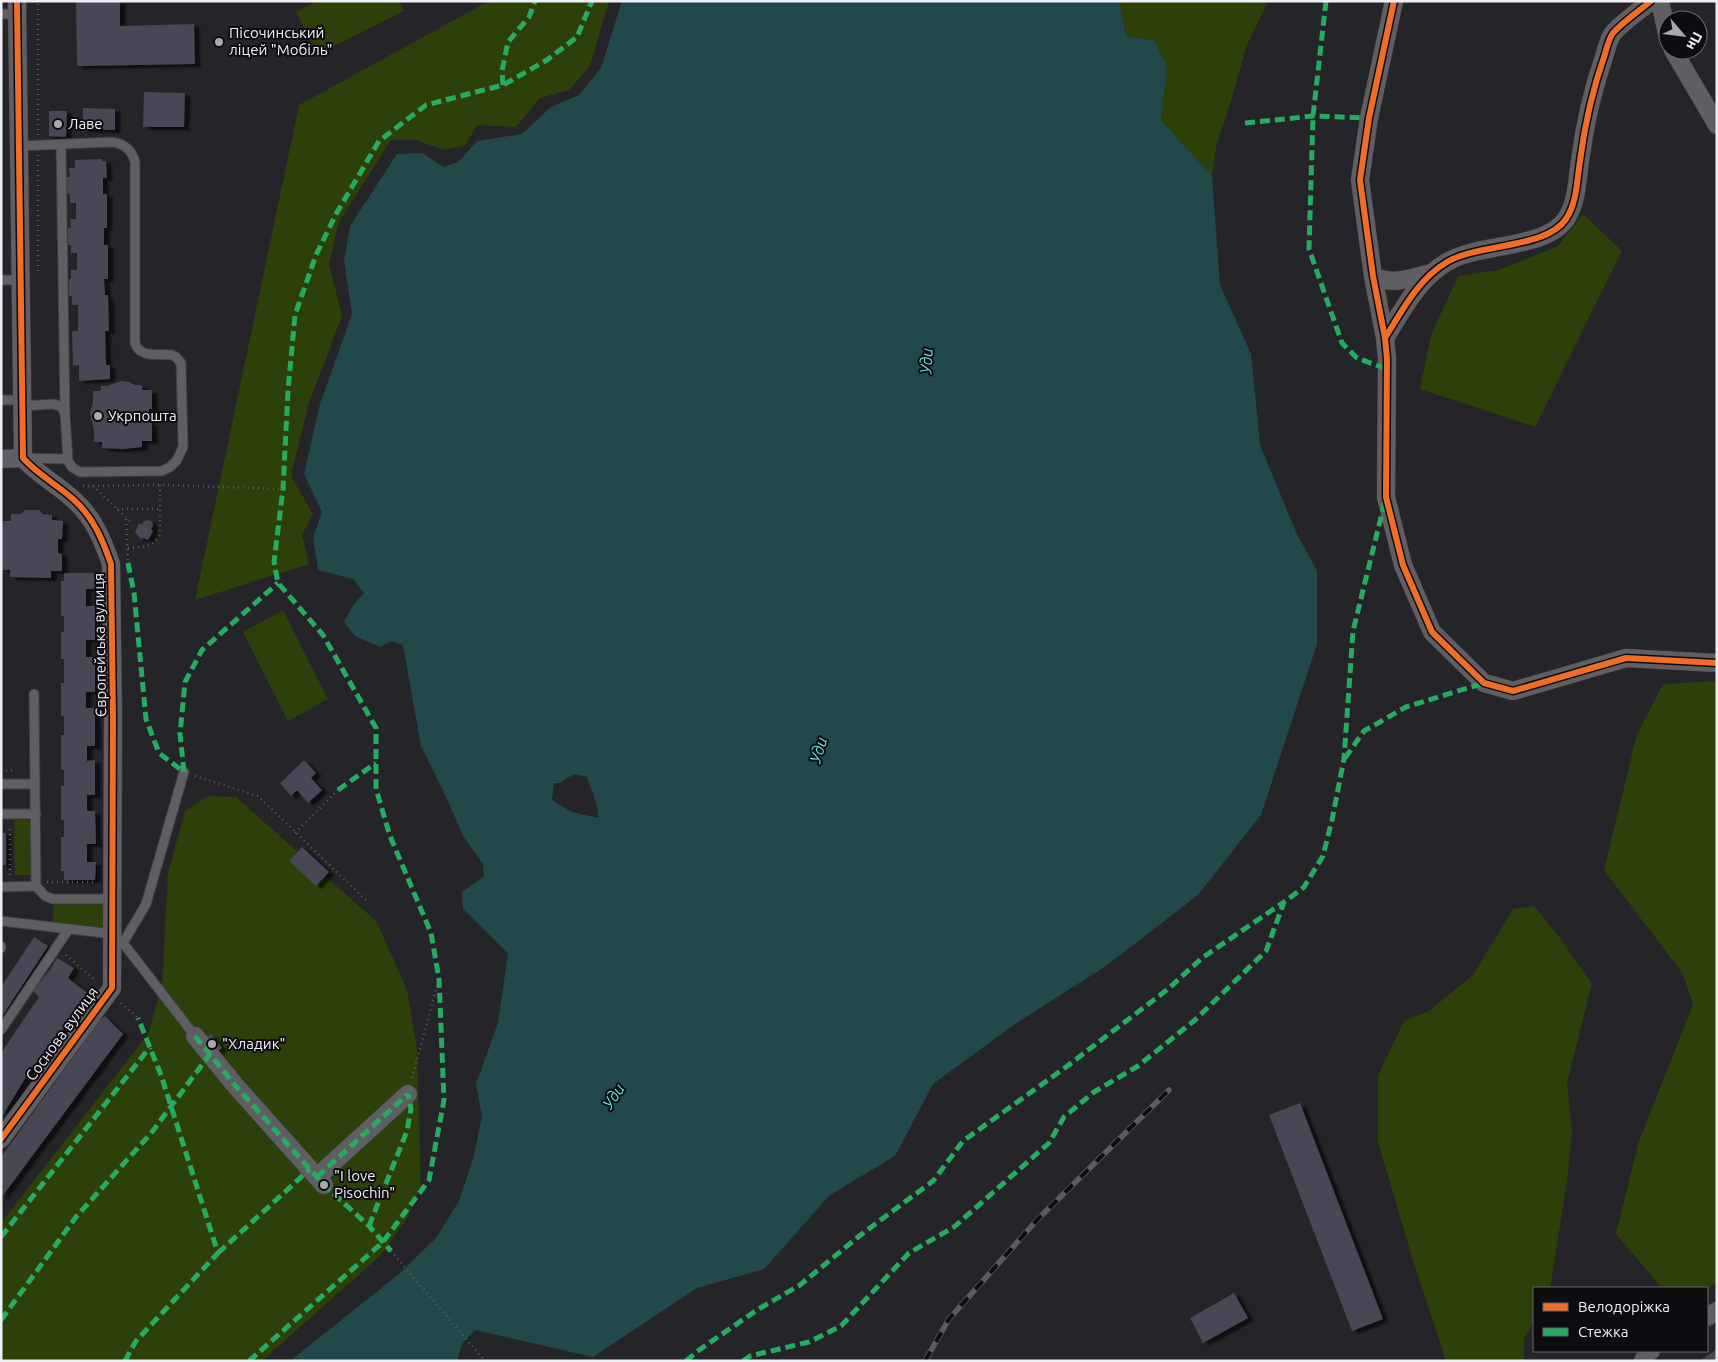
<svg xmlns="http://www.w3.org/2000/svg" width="1718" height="1362" font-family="Ubuntu,sans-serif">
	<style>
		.green { fill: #2d4009 }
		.water { fill: #22494a; fill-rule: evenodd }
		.building { fill: #464656; filter: url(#shadow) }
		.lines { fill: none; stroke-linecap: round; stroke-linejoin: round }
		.lane-casing { stroke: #3f3f42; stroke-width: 11 }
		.street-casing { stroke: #3f3f42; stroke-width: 19 }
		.path { stroke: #5b5a5d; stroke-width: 2.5; stroke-dasharray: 1 4; stroke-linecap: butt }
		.lane { stroke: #5f5e62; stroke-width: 9 }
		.street { stroke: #5f5e62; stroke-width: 18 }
		.rail-casing { stroke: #5c5c5f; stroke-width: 5.5 }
		.rail { stroke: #0d0c10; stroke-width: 4; stroke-dasharray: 11; stroke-linecap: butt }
		.quiet { stroke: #26ab63; stroke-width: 5; stroke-dasharray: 10 5; stroke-linecap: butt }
		.cycleway-casing { stroke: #0d0c10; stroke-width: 9 }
		.cycleway { stroke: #ee6e29; stroke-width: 6 }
		.poi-dot { fill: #a9a8ad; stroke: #0d0c10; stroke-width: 2 }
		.labels { text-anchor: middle; stroke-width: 4; stroke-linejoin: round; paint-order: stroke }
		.poi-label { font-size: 15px; fill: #f0eff5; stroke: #0d0c10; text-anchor: start }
		.street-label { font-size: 15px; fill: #f0eff5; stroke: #0d0c10 }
		.water-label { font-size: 16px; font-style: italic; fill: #5ee8e9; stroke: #0d0c10 }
	</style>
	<defs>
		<filter id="shadow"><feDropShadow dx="5.5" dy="3" stdDeviation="1" flood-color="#0009"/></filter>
	</defs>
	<rect width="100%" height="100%" fill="#252428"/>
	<path class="green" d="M317 1H399L404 11 318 54 296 12Z
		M489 1H609L590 66 569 90 540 98 516 127 477 125 465 146 444 150 416 140H391L339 222 329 264 342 316 309 403 291 476 313 514 302 535 309 564 195 600 299 105Z
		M1119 1H1268L1247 45 1228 111 1217 143 1212 176 1161 120 1167 67 1155 41 1126 36Z
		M1583 214 1622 251 1535 427 1420 389 1431 335 1458 276 1499 270 1558 246Z
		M283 610 328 699 288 721 243 632Z
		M1717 681V1283L1706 1288H1662L1616 1234 1638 1144 1693 1004 1683 974 1604 870 1637 734 1663 684Z
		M208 796 236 797 377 922 407 990 417 1049 421 1186 406 1220 380 1256 262 1361H1V1223L148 1034 162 985 168 874 185 811Z
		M14 820H30L31 875H15Z
		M109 903V928L53 922 54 904Z
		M1534 906 1560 938 1592 984 1567 1083 1572 1133 1567 1181 1550 1288H1534V1321L1524 1339V1361H1446L1415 1267 1378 1142V1076L1404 1021 1429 1011 1473 975 1513 909Z"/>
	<path class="water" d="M622 1H1119L1126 36 1155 41 1167 67 1161 120 1212 176 1220 285 1251 354 1260 445 1296 532 1317 571V644L1261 815 1198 895 1106 966 1015 1024 933 1084 895 1156 830 1195 764 1269 697 1288 593 1357 475 1330 462 1344 457 1361H290L399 1274 436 1238 459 1201 473 1159 482 1117 476 1084 498 1023 508 953 463 909 462 892 484 876 483 864 463 836 447 799 421 746 403 645 392 641 380 647 355 636 344 622 354 604 364 593 353 579 318 570 313 538 322 512 304 474 320 404 352 314 344 261 350 226 397 154 422 153 444 167 458 162 477 141 522 134 551 107 579 95 601 68ZM575 774 587 777C591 789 599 806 598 818L572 812 552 800 554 783H560L565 779Z"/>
	<path class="building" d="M76 1H120V26L194 24 195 64 77 66Z
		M144 92 185 93 184 127H143Z
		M83 108 115 109V130L83 129Z
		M49 111H67L66 137 49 136Z
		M102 159V161H106L107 178H103V194H107V228H104V245H108V279H104L105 295H108L109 331H105L106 365H110V379L79 381V365L73 366 72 331H78V305H72V296H69V279H71V270H77V253H71V245H68V228H71L70 219H76V203H70V194H67V177H70L69 168H75V160Z
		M121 381 129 382 135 385H142V390H152V409H149V423L152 422V441H142V447L123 449 102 448V442H94V430L90 414 93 402V391H101V386H107Z
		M25 510H39L43 514 52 515V520L63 521 62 539H58V553L62 554V571H51V578L10 577V570H2L1 531 3 521H11V514H21Z
		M149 520 152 522 153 526 151 529 153 531 148 540 144 538 140 539 138 535 135 533 139 523 142 525 144 521Z
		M64 573H95V589H86V606H95V640H86V657H95V692H86V708H95V746H87V761L95 760V795H87V811H95L96 844H87V862H96L95 880H64V871H61V837H64V820H61V786H64V770H61V735H64V716H61V683H64V659H61V632H64V616H61V581H64Z
		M304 760 316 773 311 778 322 790 308 803 297 790 291 796 280 783Z
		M1 833H6V865H1Z
		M302 847 329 872 316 886 289 861Z
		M34 937 48 946 1 1018V987Z
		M57 958 74 968 68 978 95 999 71 1030 65 1027 54 1041 55 1043 51 1049 49 1047 29 1072 1 1118V1053L39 997 33 991 52 967Z
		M105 1016 123 1034 1 1198V1157L84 1042 88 1033 96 1023Z
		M211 1034 222 1048 214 1054 203 1040Z
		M1300 1103 1383 1319 1352 1331 1269 1115Z
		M1234 1293 1248 1318 1203 1343 1190 1318Z
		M1717 1349V1361H1699Z"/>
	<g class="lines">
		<g class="lane-casing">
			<path id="lane" d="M1 14H17
				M61 144 65 414
				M19 146 112 142C125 144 132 150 135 162V343C140 359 159 353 172 355L176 357 181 363 183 447 177 460 170 467 162 471 80 472 72 467 68 461 65 414 62 407 54 404 22 406
				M1 280H21
				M1 400H22
				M25 458 67 459
				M34 694 36 886 45 896 53 899H113
				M1 784H35
				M1 814H36
				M1 887 36 886
				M1 921 113 934 123 943 195 1036
				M123 943 146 904 184 772
				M1 946V948
				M1 1030 68 930"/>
		</g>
		<g class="street-casing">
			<path id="street" d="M1394 1 1369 118 1360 180 1373 276 1385 338 1387 359 1386 497 1403 565 1432 632 1484 683 1513 691 1626 658 1717 663
				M1660 1 1668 38
				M1673 50 1717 125
				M1373 276C1393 286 1410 278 1431 273
				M1385 338C1402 311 1418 279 1447 262 1479 243 1546 249 1566 219 1577 203 1577 180 1580 161 1585 122 1592 91 1605 54 1607 47 1609 38 1613 33 1624 21 1639 11 1651 1
				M1 459 23 458
				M195 1036 234 1084 324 1185
				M1 1139 112 988 113 717 111 564C103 541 94 518 74 500 58 485 38 475 23 458L17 1
				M317 1177 408 1094
				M1707 1317 1717 1311
				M1643 1361 1647 1353 1651 1351"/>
		</g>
		<path class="path" d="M38 135V1
			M38 155V275
			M83 486H93L133 524
			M93 486 160 485 283 489
			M117 509H160
			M126 519 128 561
			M128 548C142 547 158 548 160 530V485
			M1 771 14 770
			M195 776 258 796 368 902
			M295 833 338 790
			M10 875V826
			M47 882H97
			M66 955 96 981
			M121 1003 138 1018
			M412 1078 439 979
			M391 1251 485 1361"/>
		<use href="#lane" class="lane"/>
		<use href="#street" class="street"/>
		<g class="rail-casing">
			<path id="rail" d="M925 1361 949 1319 1037 1220 1169 1090"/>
		</g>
		<use href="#rail" class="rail"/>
		<path class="quiet" d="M1326 1 1313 116 1309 249 1342 343 1357 358 1387 369
			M503 85 502 71 508 42 529 17 535 1
			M1245 123 1313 116 1369 118
			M128 563 134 593 146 719 159 753 184 772
			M1345 758 1364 731 1406 707 1484 683
			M184 772 180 734 185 682 202 650 278 583
			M338 790 376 763
			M195 1036 234 1084 324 1185 369 1226 391 1251
			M317 1177 408 1094
			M369 1226 407 1131 411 1109 408 1094
			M1 1237 150 1047
			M218 1253 310 1169
			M1 1320 76 1217 152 1132 210 1054
			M125 1361 136 1341 218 1253 161 1075 138 1018
			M249 1361 383 1242 429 1180 444 1100 439 979 431 933 390 836 376 789V728L323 635 278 583 274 562 283 489 288 391 295 315 316 255 336 214 379 141 426 105 503 85 547 60 577 37 592 1
			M686 1361 699 1350 757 1310 800 1285 858 1237 933 1181 963 1141 1066 1067 1168 989 1202 958 1284 902
			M743 1361 750 1356 809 1342 841 1326 909 1253 954 1227 1049 1143 1064 1117 1094 1092 1138 1066 1195 1020 1266 951 1284 902 1304 887 1323 856 1332 820 1344 759 1353 631 1385 501"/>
		<g class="cycleway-casing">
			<path id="cycleway" d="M1394 1 1369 118 1360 180 1373 276 1385 338 1387 359 1386 497 1403 565 1432 632 1484 683 1513 691 1626 658 1717 663
				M1385 338C1402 311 1418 279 1447 262 1479 243 1546 249 1566 219 1577 203 1577 180 1580 161 1585 122 1592 91 1605 54 1607 47 1609 38 1613 33 1624 21 1639 11 1651 1
				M1 1139 112 988 113 717 111 564C103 541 94 518 74 500 58 485 38 475 23 458L17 1"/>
		</g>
		<use href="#cycleway" class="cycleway"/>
	</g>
	<g class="poi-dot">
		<circle cx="219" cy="42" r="5"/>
		<circle cx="58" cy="124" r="5"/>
		<circle cx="98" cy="416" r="5"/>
		<circle cx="212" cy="1044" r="5"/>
		<circle cx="324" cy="1185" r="5"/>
	</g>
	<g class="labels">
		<g class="poi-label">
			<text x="229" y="38">Пісочинський<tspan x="229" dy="17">ліцей "Мобіль"</tspan></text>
			<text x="68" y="129">Лаве</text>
			<text x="108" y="421">Укрпошта</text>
			<text x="222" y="1049">"Хладик"</text>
			<text x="334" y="1181">"I love<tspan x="334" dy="17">Pisochin"</tspan></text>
		</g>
		<g class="street-label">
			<text transform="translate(100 645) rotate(-91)" y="5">Європейська вулиця</text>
			<text transform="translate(62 1034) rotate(-54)" y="5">Соснова вулиця</text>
		</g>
		<g class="water-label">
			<text transform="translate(926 361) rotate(-87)" y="6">Уди</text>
			<text transform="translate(818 750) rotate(-73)" y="6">Уди</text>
			<text transform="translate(613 1096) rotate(-56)" y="6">Уди</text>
		</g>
	</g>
	<rect width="1718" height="1362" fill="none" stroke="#f0eff5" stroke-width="5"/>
	<rect x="1533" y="1287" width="175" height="65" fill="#0d0c10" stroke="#68676c"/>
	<rect x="1543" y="1303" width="25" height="8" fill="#ee6e29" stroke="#68676c"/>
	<text x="1578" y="1312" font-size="15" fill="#f0eff5">Велодоріжка</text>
	<rect x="1543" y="1328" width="25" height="8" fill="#26ab63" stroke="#68676c"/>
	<text x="1578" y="1337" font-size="15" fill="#f0eff5">Стежка</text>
	<g transform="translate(1683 35) rotate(118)"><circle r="24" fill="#0d0c10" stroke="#68676c"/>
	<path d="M0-4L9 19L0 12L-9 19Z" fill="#a9a8ad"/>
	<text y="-8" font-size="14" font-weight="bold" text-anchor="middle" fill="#f0eff5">Пн</text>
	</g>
</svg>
